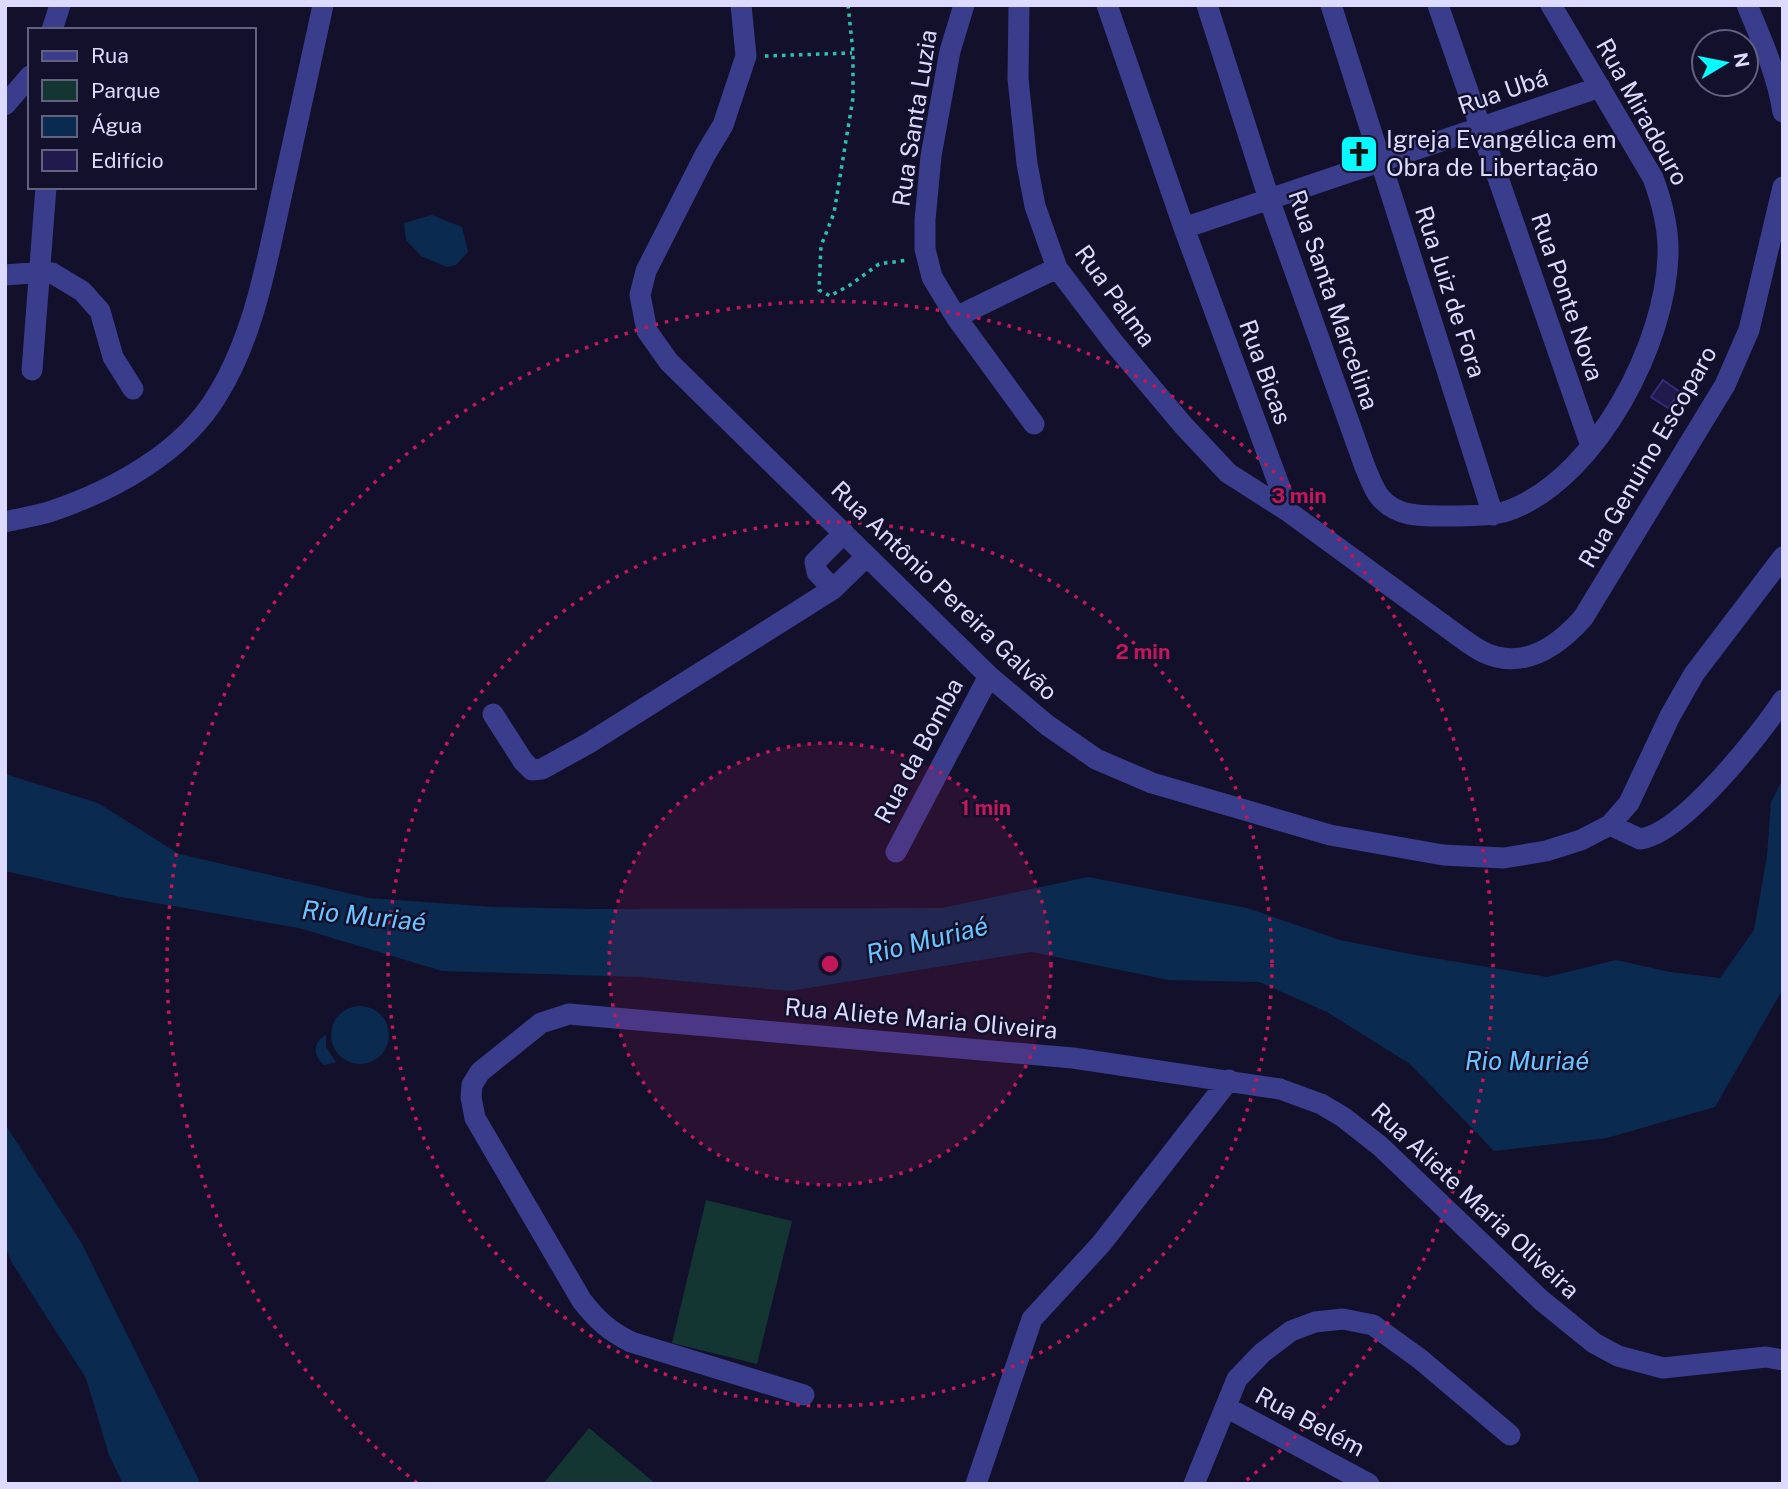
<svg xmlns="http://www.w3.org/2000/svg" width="1788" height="1489" font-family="'Public Sans',sans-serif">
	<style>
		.green { fill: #133632 }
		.water { fill: #0b2a50 }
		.building { fill: #211b4d; stroke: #362c7a; stroke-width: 2 }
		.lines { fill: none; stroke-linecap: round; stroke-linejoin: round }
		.path { stroke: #2bc2ad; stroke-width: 3.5; stroke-dasharray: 3.5 5; stroke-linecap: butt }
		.minor { stroke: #393d8c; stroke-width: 21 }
		.ring { fill: none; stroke: #c2185b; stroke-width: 3.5; stroke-dasharray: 3.5 7 }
		.labels { text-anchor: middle; stroke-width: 5; stroke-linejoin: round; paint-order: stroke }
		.street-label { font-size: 24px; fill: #dcdbff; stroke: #13102c }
		.poi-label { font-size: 24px; fill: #dcdbff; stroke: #13102c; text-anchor: start }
		.water-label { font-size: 26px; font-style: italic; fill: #69c5ff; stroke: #13102c }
		.centre { fill: #c2185b; stroke: #13102c; stroke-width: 3.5 }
		.ring-label { font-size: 21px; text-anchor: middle; font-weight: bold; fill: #c2185b; stroke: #13102c; stroke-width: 5; stroke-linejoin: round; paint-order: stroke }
	</style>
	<rect width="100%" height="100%" fill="#13102c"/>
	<path class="green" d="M706 1200 792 1221 757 1364 672 1343Z
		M589 1428 656 1484H543Z"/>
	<path class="water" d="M432 215 462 227 468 252 456 265 447 267 421 256 406 240 404 223Z
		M5 774 98 803 179 854 369 898 494 907 592 909 942 908 1088 877 1247 908 1340 940 1415 955 1547 977 1616 960 1670 972 1720 978 1754 930 1767 856 1771 802 1783 779V989L1715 1107 1607 1138 1494 1151 1410 1064 1327 1012 1259 982 1169 980 1031 952 790 991 639 977 442 971 299 928 116 896 5 871Z
		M331 1035a29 29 0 1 1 58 0a29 29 0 1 1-58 0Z
		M326 1035V1047L336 1062 324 1065C313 1056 312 1042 326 1035Z
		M5 1124 82 1244 201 1484H123L109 1455 86 1378 12 1263 5 1246Z"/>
	<path class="building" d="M1663 380 1680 392 1668 408 1651 397Z"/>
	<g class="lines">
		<path class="path" d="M848 5 853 52V98L834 213 821 246 819 290 830 296 850 285 879 264 908 260
			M765 56 852 53"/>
		<path class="minor" d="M741 5 746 56 723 125 705 155 646 271 640 295 647 331 669 362 989 676 1047 725 1096 759 1152 783 1330 835 1443 855 1504 858 1546 851 1581 840 1610 825 1629 803 1670 716 1694 674 1783 557
			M964 5 950 51 931 156 925 220V249L932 277 956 317 1034 424
			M1019 5 1018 79 1027 164 1035 206 1057 268 1114 343 1183 425 1228 473 1289 512 1460 637C1467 642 1475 648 1483 652 1523 671 1557 647 1583 618L1725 385 1749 330 1783 187
			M1107 5 1184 228 1289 512
			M1207 5 1269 199 1365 467C1369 476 1373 488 1379 496 1397 519 1427 516 1453 516 1474 515 1495 517 1515 508 1599 472 1665 344 1668 256 1669 229 1662 202 1653 178L1551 5
			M1331 5 1493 515
			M1438 5 1591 446
			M1747 5C1762 41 1777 74 1783 112
			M52 30 60 5
			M5 105 30 76
			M1184 228 1600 87
			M5 275 44 272 52 273 82 291 100 311 113 357 133 389
			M956 317 1057 268
			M32 370 46 187
			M5 522C21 518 37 516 52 511 114 490 184 452 218 394 253 337 266 266 280 202 294 137 309 71 323 5
			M833 589 817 572 815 562 844 533
			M493 714 523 761 532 770 542 769 589 743 833 589 867 556
			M1610 825 1640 839C1682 834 1759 736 1783 700
			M896 852 989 676
			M804 1395 631 1342C609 1331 597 1320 582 1301L475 1118 471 1097 472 1085 480 1072 541 1023 569 1014 1073 1058 1280 1089 1321 1104 1343 1117 1380 1146 1541 1300 1594 1343 1618 1356 1663 1368 1766 1357 1783 1360
			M1226 1407 1369 1484
			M976 1484 1032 1319 1101 1244 1229 1080
			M1194 1484 1237 1379 1262 1353 1291 1331 1315 1322 1343 1319 1373 1325 1420 1359 1510 1435"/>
	</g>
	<circle cx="830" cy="964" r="221" fill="#c2185b" fill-opacity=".12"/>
	<g class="ring">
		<circle cx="830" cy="964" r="221"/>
		<circle cx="830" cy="964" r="442"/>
		<path d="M417 1483A663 663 0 1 1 1243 1483"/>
	</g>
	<defs>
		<g id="church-square" transform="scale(2.0125)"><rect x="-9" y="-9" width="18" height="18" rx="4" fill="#07faff" stroke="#13102c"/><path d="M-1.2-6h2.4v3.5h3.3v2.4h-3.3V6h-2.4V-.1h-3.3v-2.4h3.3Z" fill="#111"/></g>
	</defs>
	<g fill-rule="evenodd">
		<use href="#church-square" x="1359" y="154"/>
	</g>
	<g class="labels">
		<g class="street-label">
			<text transform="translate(1503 92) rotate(-19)" y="8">Rua Ubá</text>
			<text transform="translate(1642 112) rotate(61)" y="8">Rua Miradouro</text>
			<text transform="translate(915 118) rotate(-81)" y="8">Rua Santa Luzia</text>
			<text transform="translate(1450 292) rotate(72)" y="8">Rua Juiz de Fora</text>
			<text transform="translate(1115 296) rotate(54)" y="8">Rua Palma</text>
			<text transform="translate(1567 297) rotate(71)" y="8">Rua Ponte Nova</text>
			<text transform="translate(1333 300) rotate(71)" y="8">Rua Santa Marcelina</text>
			<text transform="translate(1265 372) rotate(70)" y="8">Rua Bicas</text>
			<text transform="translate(1648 457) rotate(-60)" y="8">Rua Genuino Escoparo</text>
			<text transform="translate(944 591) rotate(44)" y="8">Rua Antônio Pereira Galvão</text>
			<text transform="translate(919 751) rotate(-62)" y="8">Rua da Bomba</text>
			<text transform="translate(921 1019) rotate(5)" y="8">Rua Aliete Maria Oliveira</text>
			<text transform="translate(1475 1201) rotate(43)" y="8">Rua Aliete Maria Oliveira</text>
			<text transform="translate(1310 1422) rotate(28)" y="8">Rua Belém</text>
		</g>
		<g class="poi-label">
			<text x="1386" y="148">Igreja Evangélica em<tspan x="1386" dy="28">Obra de Libertação</tspan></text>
		</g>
		<g class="water-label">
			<text transform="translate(364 916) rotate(6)" y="9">Rio Muriaé</text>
			<text transform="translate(927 940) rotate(-14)" y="9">Rio Muriaé</text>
			<text x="1527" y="1070">Rio Muriaé</text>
		</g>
	</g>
	<circle cx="830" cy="964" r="10" class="centre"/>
	<g class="ring-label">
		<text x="1299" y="503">3 min</text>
		<text x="1143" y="659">2 min</text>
		<text x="986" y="815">1 min</text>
	</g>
	<rect width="1788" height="1489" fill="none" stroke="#dcdbff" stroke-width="14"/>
	<rect x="28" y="28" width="228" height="161" fill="#13102c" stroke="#636180" stroke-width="2"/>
	<rect x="42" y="51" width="35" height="10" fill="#393d8c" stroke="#636180" stroke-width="2"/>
	<text x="91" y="63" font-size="21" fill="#dcdbff">Rua</text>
	<rect x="42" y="80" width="35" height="21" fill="#133632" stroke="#636180" stroke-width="2"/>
	<text x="91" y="98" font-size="21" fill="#dcdbff">Parque</text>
	<rect x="42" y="116" width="35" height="21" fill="#0b2a50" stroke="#636180" stroke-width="2"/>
	<text x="91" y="133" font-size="21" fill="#dcdbff">Água</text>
	<rect x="42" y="150" width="35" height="21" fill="#211b4d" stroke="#636180" stroke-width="2"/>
	<text x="91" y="168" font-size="21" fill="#dcdbff">Edifício</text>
	<g transform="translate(1725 63) rotate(80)"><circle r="33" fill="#13102c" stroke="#636180" stroke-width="2"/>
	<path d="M0-5L12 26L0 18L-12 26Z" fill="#07faff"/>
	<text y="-10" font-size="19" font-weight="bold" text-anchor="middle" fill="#dcdbff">N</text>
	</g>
</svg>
